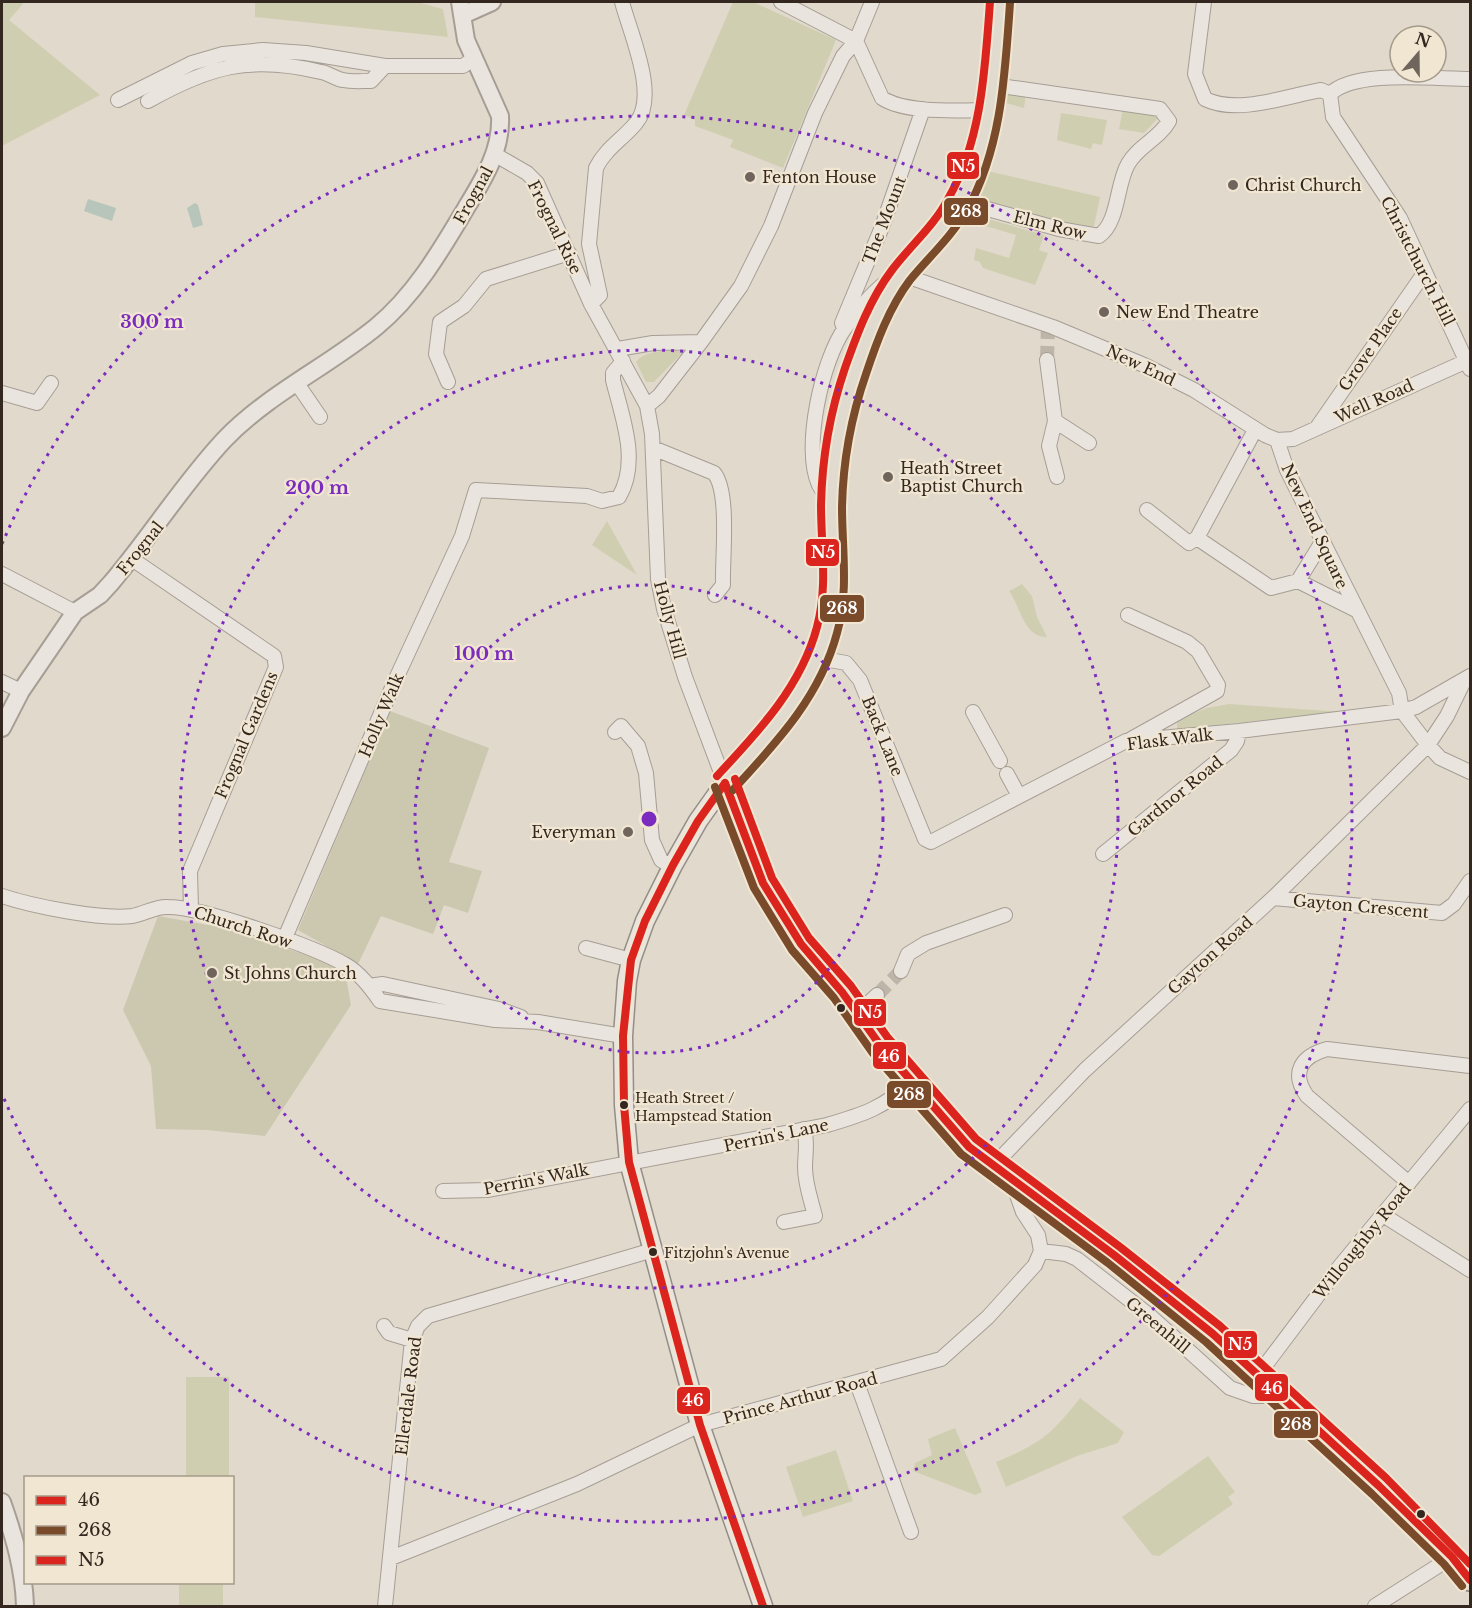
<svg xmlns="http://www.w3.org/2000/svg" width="1472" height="1608" font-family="'Libre Baskerville',serif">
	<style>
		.green { fill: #d0ceb0 }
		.cemetery { fill: #cbc8af }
		.water { fill: #b7c5bb }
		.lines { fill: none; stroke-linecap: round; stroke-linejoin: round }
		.minor-tunnel { stroke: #beb5a9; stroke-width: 14; stroke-dasharray: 14 7; stroke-linecap: butt }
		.minor-casing { stroke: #a69e95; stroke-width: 16 }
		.tertiary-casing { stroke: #a69e95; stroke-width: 20 }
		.secondary-casing { stroke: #958e85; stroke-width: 21 }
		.primary-casing { stroke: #8b847c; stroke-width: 24 }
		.minor { stroke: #e9e4dd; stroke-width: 14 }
		.tertiary { stroke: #e9e4dd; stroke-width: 16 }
		.secondary { stroke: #e9e4dd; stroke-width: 18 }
		.primary { stroke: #e0dacf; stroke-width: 21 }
		.bus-1-casing { stroke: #f1e6d2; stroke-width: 12 }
		.bus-2-casing { stroke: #f1e6d2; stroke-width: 12 }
		.bus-3-casing { stroke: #f1e6d2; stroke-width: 12 }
		.bus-1 { stroke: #dc241f; stroke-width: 8 }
		.bus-2 { stroke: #7a4b2a; stroke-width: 8 }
		.bus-3 { stroke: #dc241f; stroke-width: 8 }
		.ring { fill: none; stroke: #7b2cbf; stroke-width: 3; stroke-dasharray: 3 6 }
		.poi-dot { fill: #70655c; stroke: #f1e6d2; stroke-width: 2 }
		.bus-dot { fill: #33271f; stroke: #f1e6d2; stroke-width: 2 }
		.labels { text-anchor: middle; stroke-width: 4.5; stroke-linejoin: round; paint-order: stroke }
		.bus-label { font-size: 14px; fill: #33271f; stroke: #f1e6d2; text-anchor: start }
		.poi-label { font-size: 16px; fill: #33271f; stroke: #f1e6d2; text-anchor: start }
		.street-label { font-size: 16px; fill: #33271f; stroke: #f1e6d2 }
		.centre { fill: #7b2cbf; stroke: #f1e6d2; stroke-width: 3 }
		.ring-label { font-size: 18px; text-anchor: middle; font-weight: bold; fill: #7b2cbf; stroke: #f1e6d2; stroke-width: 4.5; stroke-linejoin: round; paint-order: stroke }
		.line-badge { stroke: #f1e6d2; stroke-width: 2 }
		.badge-label { font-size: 16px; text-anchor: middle; font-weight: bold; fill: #fff }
	</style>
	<rect width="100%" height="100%" fill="#e1d9cc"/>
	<path class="green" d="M2 2H21L23 4 9 20 100 95 2 146Z
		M255 2H417L443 9 448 37 255 17Z
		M733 2H753L836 40 783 168 730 147 733 140 695 126V120L684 115Z
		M1006 89 1026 93 1024 108 1002 102Z
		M1123 109 1156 113 1159 117 1144 133 1119 129Z
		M1061 113 1107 120 1102 145 1093 143 1091 149 1057 140Z
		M983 170 1100 197 1094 226 1089 230 975 203Z
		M985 218 1044 235 1039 250 1048 253 1035 285 983 268 980 262 974 260 976 248 1009 258 1016 235 982 225Z
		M679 349 682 353 654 382H646L636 362C645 350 666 351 679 349Z
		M607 521 637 575 592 545Z
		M1022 584 1032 596 1037 617 1047 637C1023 637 1021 607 1009 591Z
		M1229 704 1343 712 1177 729V720L1207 708Z
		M186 1377H229V1477H186Z
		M1080 1398 1124 1432 1118 1443 1077 1456 1006 1487 996 1462C1041 1443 1050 1436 1080 1398Z
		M955 1428 982 1492 975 1495 913 1471 915 1463 932 1455 928 1439Z
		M836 1450 853 1501 803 1517 786 1467Z
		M1208 1456 1235 1492 1228 1497 1233 1504 1159 1556 1152 1555 1122 1517Z
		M179 1583H223V1606H179Z"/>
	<path class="cemetery" d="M390 711 489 748 449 862 482 871 468 913 444 905 433 934 381 916 358 964 298 930Z
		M158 916 219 927 344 967 351 1005 265 1136 207 1130 156 1129 151 1066 123 1010Z"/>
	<path class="water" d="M88 199 116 208 112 221 84 211Z
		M195 203 198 205 203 225 193 228 187 208Z"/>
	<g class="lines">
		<path class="minor-tunnel" d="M1047 360 1048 325
			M877 995 901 971"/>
		<g class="minor-casing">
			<path id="minor" d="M781 2 856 41 882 98C906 114 961 110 989 110
				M1204 2 1195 74 1205 99C1237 115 1287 96 1321 90L1330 94C1355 69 1435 79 1470 79
				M1330 94 1333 117 1400 218 1470 369
				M118 100 192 63 223 54 263 50 306 53 385 66H463L473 59
				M148 101C210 66 250 55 321 72 329 73 335 79 343 80 352 82 362 81 371 81L385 66
				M494 154 527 173 537 183 591 304 647 406 652 434 658 579 664 609 685 677 725 783
				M959 201 1059 229 1099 236C1119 222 1116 185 1128 164 1138 146 1159 139 1169 121L1160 109 994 85
				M903 275 1053 327 1144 365 1194 390 1265 435 1277 440 1293 439 1460 364 1470 362
				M591 304 600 295 589 244 596 168C605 149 623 139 636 123 659 96 630 33 622 2
				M844 328 842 323 882 227 923 109
				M618 349 653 343 701 342
				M1047 360 1055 421 1089 443
				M296 382 320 417
				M448 382 436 354 440 322 464 306 486 279 569 253
				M2 393 37 403 51 383
				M647 406 659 396 701 342 741 286 771 226 815 113 843 56 856 41 872 2
				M1055 421 1049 446 1057 477
				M1318 426 1425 272
				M1277 440 1287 470 1399 693 1402 711 1428 745 1440 758 1470 772
				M653 448 714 473C730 492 722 559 723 585L715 595
				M832 498C827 495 822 491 819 485 802 449 822 360 845 328 855 313 871 294 885 283L895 284
				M1147 510 1189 543 1197 538 1271 588 1298 581 1322 542
				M1197 538 1255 430
				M132 559 274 656 276 667 190 871 191 909
				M2 574 75 612
				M1298 581 1356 610
				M1128 615 1187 642 1198 651 1218 685 1217 691 1210 695 1131 739
				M819 658 846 663 860 680 925 839 931 842 1126 741 1239 731 1402 711 1416 707 1470 676
				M2 682 21 691
				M973 712 1000 761
				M615 732 621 726 638 746 646 773 652 840 661 860 672 867
				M1007 774 1019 796
				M1103 854 1231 750 1237 741 1239 731
				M2 896C32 906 101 920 132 916 144 914 156 906 168 907 202 907 315 947 346 965 360 973 371 988 380 1001L495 1020 538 1022 623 1036
				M1273 898 1442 913 1454 904 1470 881
				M284 940 394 683 462 536 476 490 587 496 602 501 619 497C640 461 622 417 613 380V373L623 361
				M586 948 631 960
				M901 971 908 954 926 943 1005 915
				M369 986 383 984 499 1009 521 1017
				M858 1013 877 995
				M993 1166 1085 1070 1273 898 1428 745 1447 716 1464 681
				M1409 1183 1307 1096C1290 1072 1302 1056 1327 1049L1470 1066
				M443 1191 488 1190 827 1125C865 1114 882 1108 913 1082
				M1383 1215 1470 1270
				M784 1222 815 1216C811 1200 805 1184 805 1167 805 1153 808 1143 804 1129
				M1041 1251 1066 1254 1077 1259 1149 1315 1230 1388 1253 1396H1264L1275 1391
				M384 1326 389 1333 412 1340
				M1258 1375 1340 1266 1470 1109
				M857 1383 911 1532
				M391 1558 577 1484 700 1425 941 1359 988 1317 1035 1265 1041 1251 1038 1235 1023 1212 1017 1195 1018 1182
				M385 1606 412 1340 418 1326 428 1316 653 1250
				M1375 1606 1452 1557"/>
		</g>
		<g class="tertiary-casing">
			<path id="tertiary" d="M463 15 492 2
				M2 728 21 691 75 612 100 595 111 583C150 537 183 484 224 440 268 394 327 367 376 327 415 295 441 250 466 208 483 180 502 150 500 116L466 40 460 2
				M2 1502C14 1536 24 1570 25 1606"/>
		</g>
		<g class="secondary-casing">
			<path id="secondary" d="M725 783 698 821 673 865 645 921 631 960 627 981 623 1036 624 1105 629 1162 700 1425 763 1606"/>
		</g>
		<g class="primary-casing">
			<path id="primary" d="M1000 2C995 70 992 141 958 204 941 234 913 257 894 285 875 314 863 349 852 381 836 427 831 475 832 523 834 564 837 605 823 644 805 700 763 741 725 783L763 883 801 944 842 992 880 1045 969 1147 1114 1255 1213 1334 1379 1486 1452 1557 1470 1580"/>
		</g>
		<use href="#minor" class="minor"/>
		<use href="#tertiary" class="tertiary"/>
		<use href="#secondary" class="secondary"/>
		<use href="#primary" class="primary"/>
		<g class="bus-1-casing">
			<path id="bus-1" d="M725 783 763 883 801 944 842 992 880 1045 969 1147 1114 1255 1213 1334 1379 1486 1452 1557 1470 1580
				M725 783 698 821 673 865 645 921 631 960 623 1036 624 1105 629 1162 700 1425 763 1606"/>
		</g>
		<g class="bus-2-casing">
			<path id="bus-2" d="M715 787 754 888 792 950 834 998 872 1052 961 1154 1108 1263 1206 1342 1372 1494 1444 1564 1462 1586
				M733 790C776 743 820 697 837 633 849 592 842 549 842 507 843 461 851 417 866 374 877 341 889 308 910 280 929 257 952 236 967 210 1002 147 1005 73 1010 3"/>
		</g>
		<g class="bus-3-casing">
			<path id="bus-3" d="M717 776C758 732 801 687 817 627 828 587 821 546 821 505 822 458 830 412 845 368 857 334 870 299 892 270 910 246 934 226 948 199 982 140 985 68 990 2
				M735 779 772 878 809 938 851 986 888 1038 976 1139 1120 1247 1220 1326 1386 1478 1470 1564"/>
		</g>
		<use href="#bus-1" class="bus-1"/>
		<use href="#bus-2" class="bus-2"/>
		<use href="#bus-3" class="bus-3"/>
	</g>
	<g class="ring">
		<circle cx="649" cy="819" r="234"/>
		<circle cx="649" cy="819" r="469"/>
		<path d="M2 544A703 703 0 1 1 2 1094"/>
	</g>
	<g class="poi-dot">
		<circle cx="750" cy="177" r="6"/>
		<circle cx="1233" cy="185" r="6"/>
		<circle cx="1104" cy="312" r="6"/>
		<circle cx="888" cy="477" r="6"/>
		<circle cx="628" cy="832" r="6"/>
		<circle cx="212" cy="973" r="6"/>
	</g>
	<g class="bus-dot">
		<circle cx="841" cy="1008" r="5"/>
		<circle cx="624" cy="1105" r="5"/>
		<circle cx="653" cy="1252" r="5"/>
		<circle cx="1421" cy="1514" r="5"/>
	</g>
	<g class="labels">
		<g class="bus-label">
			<text x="635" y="1103">Heath Street /<tspan x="635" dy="18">Hampstead Station</tspan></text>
			<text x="664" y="1258">Fitzjohn's Avenue</text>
		</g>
		<g class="poi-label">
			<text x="762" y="183">Fenton House</text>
			<text x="1245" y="191">Christ Church</text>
			<text x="1116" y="318">New End Theatre</text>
			<text x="900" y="474">Heath Street<tspan x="900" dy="18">Baptist Church</tspan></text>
			<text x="616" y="838" text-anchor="end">Everyman</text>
			<text x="224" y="979">St Johns Church</text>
		</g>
		<g class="street-label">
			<text transform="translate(473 195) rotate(-61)" y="6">Frognal</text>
			<text transform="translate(884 220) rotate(-69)" y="6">The Mount</text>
			<text transform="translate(1050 225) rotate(14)" y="6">Elm Row</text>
			<text transform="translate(555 227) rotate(64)" y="6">Frognal Rise</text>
			<text transform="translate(1418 261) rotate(63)" y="6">Christchurch Hill</text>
			<text transform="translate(1370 349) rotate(-55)" y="6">Grove Place</text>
			<text transform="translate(1141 365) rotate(25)" y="6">New End</text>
			<text transform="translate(1374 401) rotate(-24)" y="6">Well Road</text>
			<text transform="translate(1315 526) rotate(65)" y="6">New End Square</text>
			<text transform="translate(140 548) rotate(-51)" y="6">Frognal</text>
			<text transform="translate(670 620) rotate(75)" y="6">Holly Hill</text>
			<text transform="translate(381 715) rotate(-67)" y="6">Holly Walk</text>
			<text transform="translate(246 735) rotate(-67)" y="6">Frognal Gardens</text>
			<text transform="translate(883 736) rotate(68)" y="6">Back Lane</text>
			<text transform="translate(1170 739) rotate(-7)" y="6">Flask Walk</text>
			<text transform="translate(1175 796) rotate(-39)" y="6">Gardnor Road</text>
			<text transform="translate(1361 906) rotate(5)" y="6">Gayton Crescent</text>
			<text transform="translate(243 927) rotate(18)" y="6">Church Row</text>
			<text transform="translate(1210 955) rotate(-42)" y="6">Gayton Road</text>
			<text transform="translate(776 1135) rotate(-12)" y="6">Perrin's Lane</text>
			<text transform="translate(536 1179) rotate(-11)" y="6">Perrin's Walk</text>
			<text transform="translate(1362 1241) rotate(-51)" y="6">Willoughby Road</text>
			<text transform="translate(1158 1325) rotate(40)" y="6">Greenhill</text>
			<text transform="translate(408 1396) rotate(-83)" y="6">Ellerdale Road</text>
			<text transform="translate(800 1398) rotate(-15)" y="6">Prince Arthur Road</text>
		</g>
	</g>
	<circle cx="649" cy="819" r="9" class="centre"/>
	<g class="ring-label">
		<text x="152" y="328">300 m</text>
		<text x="317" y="494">200 m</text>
		<text x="484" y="660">100 m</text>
	</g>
	<g class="line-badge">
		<rect x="946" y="151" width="34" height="29" rx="6" fill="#dc241f"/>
		<rect x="943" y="197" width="46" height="29" rx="6" fill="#7a4b2a"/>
		<rect x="805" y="538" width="35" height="29" rx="6" fill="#dc241f"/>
		<rect x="819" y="594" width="46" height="29" rx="6" fill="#7a4b2a"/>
		<rect x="853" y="998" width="34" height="29" rx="6" fill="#dc241f"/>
		<rect x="872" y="1041" width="35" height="29" rx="6" fill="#dc241f"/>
		<rect x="886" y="1080" width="46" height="29" rx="6" fill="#7a4b2a"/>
		<rect x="1223" y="1330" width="35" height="29" rx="6" fill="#dc241f"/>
		<rect x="1254" y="1373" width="35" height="29" rx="6" fill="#dc241f"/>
		<rect x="676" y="1386" width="35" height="29" rx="6" fill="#dc241f"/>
		<rect x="1273" y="1410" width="46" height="29" rx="6" fill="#7a4b2a"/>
	</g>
	<g class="badge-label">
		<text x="963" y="172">N5</text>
		<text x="966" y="217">268</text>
		<text x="823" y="558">N5</text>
		<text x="842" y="614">268</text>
		<text x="870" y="1018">N5</text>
		<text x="889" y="1062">46</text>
		<text x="909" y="1100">268</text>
		<text x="1240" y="1350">N5</text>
		<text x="1272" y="1394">46</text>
		<text x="693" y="1406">46</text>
		<text x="1296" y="1430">268</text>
	</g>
	<rect width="1472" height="1608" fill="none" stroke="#33271f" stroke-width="6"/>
	<rect x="24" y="1476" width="210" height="108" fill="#f1e6d2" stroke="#a59a8a" stroke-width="1.5"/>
	<rect x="36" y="1496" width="30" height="9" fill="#dc241f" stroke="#a59a8a" stroke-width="1.5"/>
	<text x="78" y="1506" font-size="18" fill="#33271f">46</text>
	<rect x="36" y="1526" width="30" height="9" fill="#7a4b2a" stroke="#a59a8a" stroke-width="1.5"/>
	<text x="78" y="1536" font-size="18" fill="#33271f">268</text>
	<rect x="36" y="1556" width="30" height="9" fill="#dc241f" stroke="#a59a8a" stroke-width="1.5"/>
	<text x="78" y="1566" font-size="18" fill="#33271f">N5</text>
	<g transform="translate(1418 54) rotate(20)"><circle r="28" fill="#f1e6d2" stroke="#a59a8a" stroke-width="1.5"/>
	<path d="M0-4.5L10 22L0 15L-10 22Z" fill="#70655c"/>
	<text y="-9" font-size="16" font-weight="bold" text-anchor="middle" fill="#33271f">N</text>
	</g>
</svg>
